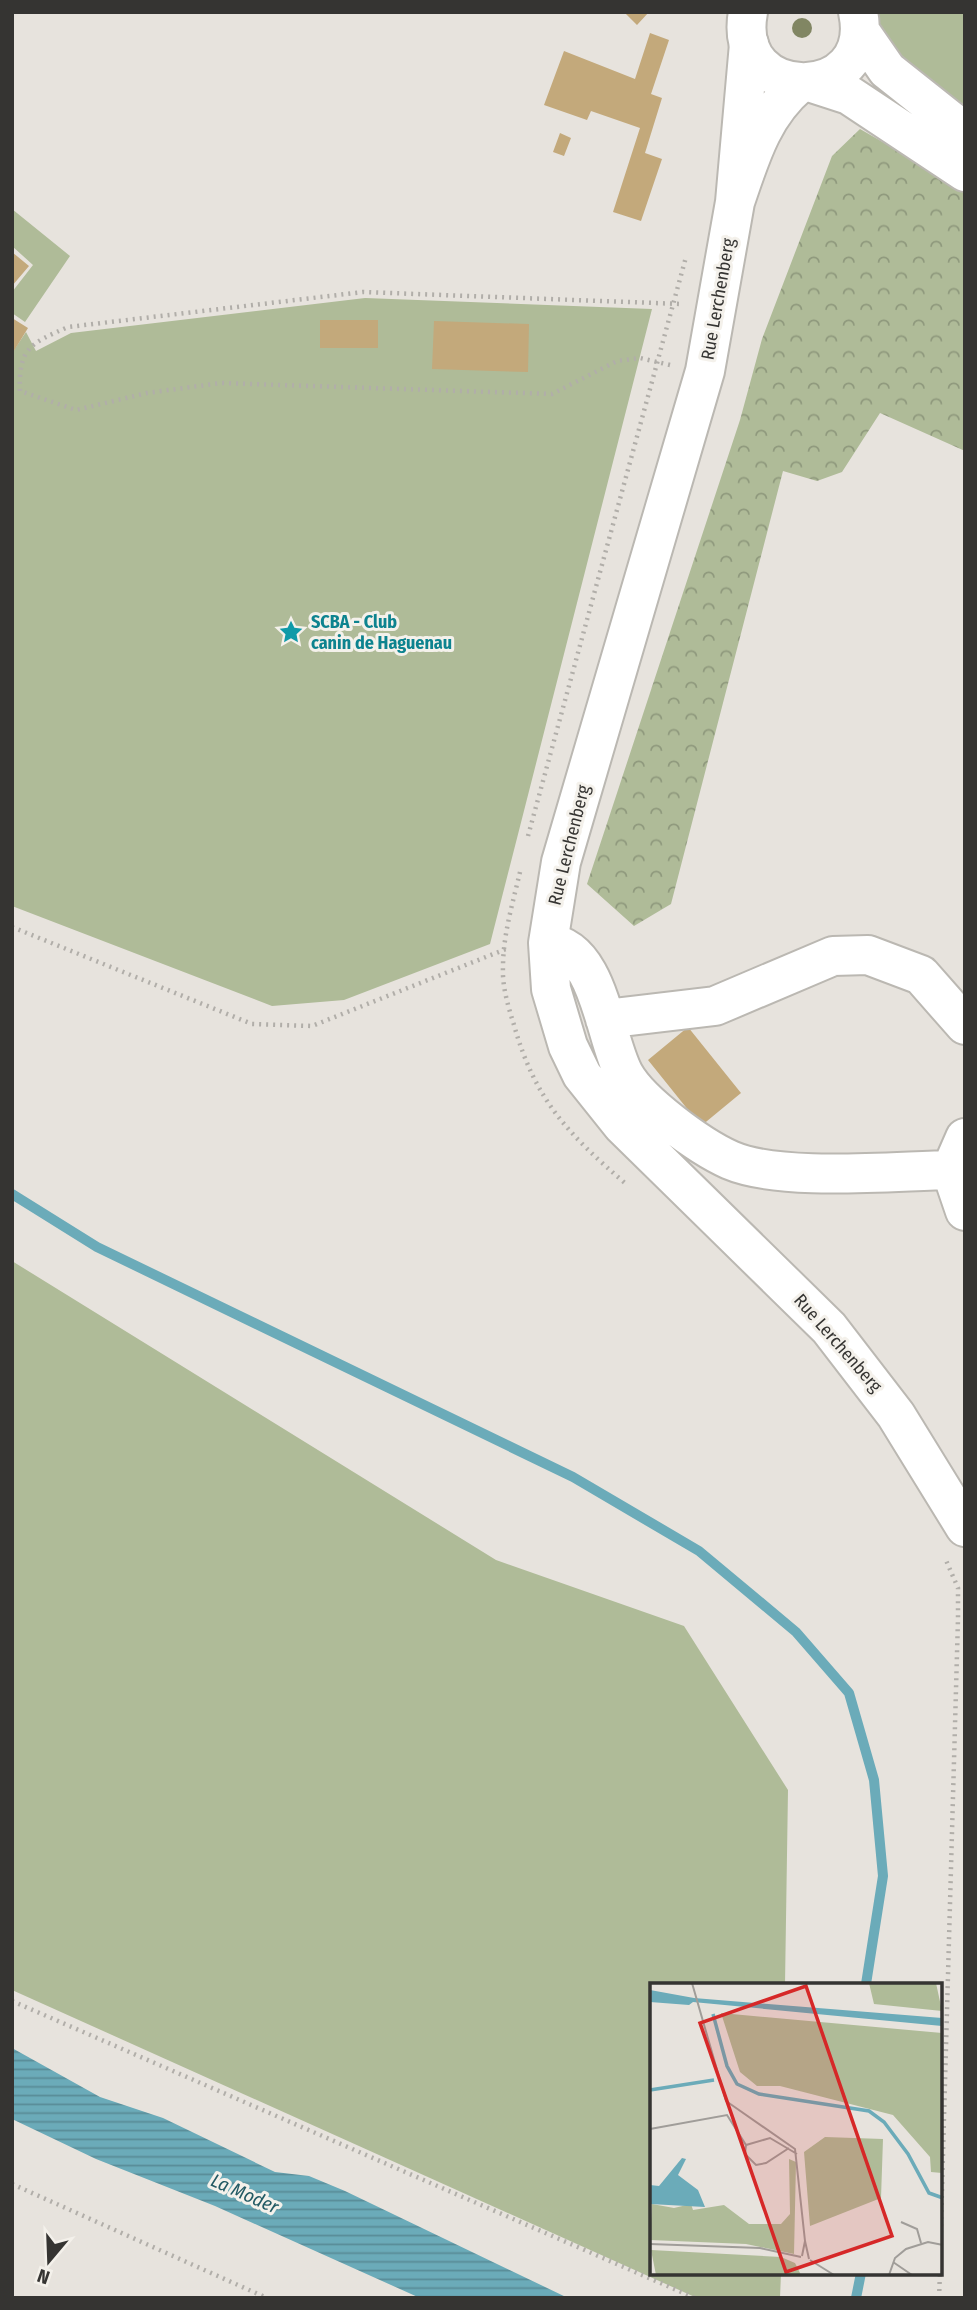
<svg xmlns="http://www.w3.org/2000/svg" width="977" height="2310" font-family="'Fira Sans Condensed',sans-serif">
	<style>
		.green { fill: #afbb98 }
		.forest { fill: url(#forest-crowns) }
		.water { fill: url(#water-rules) }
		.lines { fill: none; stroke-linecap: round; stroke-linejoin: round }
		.stream { stroke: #6babb9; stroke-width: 10 }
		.building { fill: #c3a97b }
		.minor-casing { stroke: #bbb8b2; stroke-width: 42 }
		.major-casing { stroke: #bbb8b2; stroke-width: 42 }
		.path { stroke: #b1aea9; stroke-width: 4.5; stroke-dasharray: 2 5; stroke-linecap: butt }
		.minor { stroke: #fff; stroke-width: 38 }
		.major { stroke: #fff; stroke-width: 38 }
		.tree { fill: #818663 }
		.labels { text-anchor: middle; stroke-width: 6; stroke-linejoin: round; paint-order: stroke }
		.street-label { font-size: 18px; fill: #353432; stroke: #f4f1eb }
		.culture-label { font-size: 18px; font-weight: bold; fill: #0d838f; stroke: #f4f1eb; text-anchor: start }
		.water-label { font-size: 19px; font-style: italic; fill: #235a64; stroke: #f4f1eb }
		.inset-river { fill: none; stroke: #6babb9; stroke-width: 3.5 }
		.inset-road { fill: none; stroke: #a09d99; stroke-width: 2 }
		.view { fill: #d62828; fill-opacity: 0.15; stroke: #d62828; stroke-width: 3.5 }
		.inset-edge { fill: none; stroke: #353432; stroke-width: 3.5 }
	</style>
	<defs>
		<pattern id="forest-crowns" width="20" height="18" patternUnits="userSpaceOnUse" patternTransform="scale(1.75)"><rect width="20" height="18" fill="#afbb98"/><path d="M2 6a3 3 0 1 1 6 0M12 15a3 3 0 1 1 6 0" fill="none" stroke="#8f997d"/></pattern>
		<pattern id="water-rules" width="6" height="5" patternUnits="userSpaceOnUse" patternTransform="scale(1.75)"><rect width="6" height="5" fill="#6babb9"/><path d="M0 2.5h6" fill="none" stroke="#598c97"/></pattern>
	</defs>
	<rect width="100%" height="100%" fill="#e7e3dd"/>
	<path class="green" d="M868 12H965V127L928 99Z
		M12 209 70 256 25 322 12 313V292L33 265 12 246Z
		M365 298 652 309 490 944 344 1000 272 1006 12 906V353L26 332 36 351 71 333Z
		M12 1261 496 1560 684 1626 788 1790 785 1984H652V2273H781L780 2298H697L12 1990Z"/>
	<path class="forest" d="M860 129 965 189V451L880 413 842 472 817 481 783 471 671 904 634 926 587 884 740 420 762 339 832 156Z"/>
	<path class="water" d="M12 2048 100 2097 163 2118 275 2172 309 2176 345 2191 568 2298H420L215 2206 96 2159 12 2119Z"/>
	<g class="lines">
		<path class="stream" d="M12 1194 97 1247 573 1477 699 1551 796 1632 849 1693 874 1780 883 1876 866 1984
			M856 2298 861 2273"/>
	</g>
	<path class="building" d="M624 12H649L637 25Z
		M650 33 669 40 651 94 662 98 645 153 662 159 641 221 613 212 640 128 591 111 587 120 544 105 564 51 635 79Z
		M560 133 571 138 564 156 553 152Z
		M12 252 29 266 12 286Z
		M12 318 28 328 12 354Z
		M320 320H378V348H320Z
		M434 321 529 324 528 372 432 369Z
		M688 1027 741 1093 701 1126 648 1060Z"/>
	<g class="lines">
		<g class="minor-casing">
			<path id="minor" d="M749 44 735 202C750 158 762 115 799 84
				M735 202 705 371 561 862 548 943 551 989 568 1046 582 1075 622 1125 829 1328 896 1415 965 1527
				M548 943C600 948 604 1037 624 1074 640 1103 699 1146 730 1160 781 1182 892 1171 951 1170L965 1211
				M605 1019 715 1006 833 956 868 955 921 975 965 1025
				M951 1170 965 1138"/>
		</g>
		<g class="major-casing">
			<path id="major" d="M748 12C730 106 878 105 858 12
				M860 31 887 70 965 132
				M812 83 849 95 965 172"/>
		</g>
		<path class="path" d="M670 365 640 358 617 361 552 394 221 383 147 393 76 410 20 391C18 347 32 343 68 327L363 292 681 304
			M528 836 686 257
			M520 872C513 902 503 935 503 967 502 986 508 1006 514 1025 535 1100 568 1134 626 1184
			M12 927 252 1024 312 1026 506 949
			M12 2001 695 2298
			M12 2184 267 2298
			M940 2261 958 1618V1588L945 1558
			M939 2298 940 2273"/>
		<use href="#minor" class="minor"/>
		<use href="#major" class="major"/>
	</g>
	<circle class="tree" cx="802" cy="28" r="10"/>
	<defs>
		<g id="sight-bare" transform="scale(1.89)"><path d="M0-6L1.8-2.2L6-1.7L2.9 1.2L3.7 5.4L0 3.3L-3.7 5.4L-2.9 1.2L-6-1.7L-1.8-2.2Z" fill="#0f9aa8" stroke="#f4f1eb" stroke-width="2.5" paint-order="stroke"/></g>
	</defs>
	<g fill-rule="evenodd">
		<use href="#sight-bare" x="291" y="632"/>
	</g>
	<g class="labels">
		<g class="street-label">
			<text transform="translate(718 299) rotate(-80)" y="6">Rue Lerchenberg</text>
			<text transform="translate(569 845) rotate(-76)" y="6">Rue Lerchenberg</text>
			<text transform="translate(838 1343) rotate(49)" y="6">Rue Lerchenberg</text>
		</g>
		<g class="culture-label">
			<text x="311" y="628">SCBA - Club<tspan x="311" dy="21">canin de Haguenau</tspan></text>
		</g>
		<g class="water-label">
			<text transform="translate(245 2193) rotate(24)" y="7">La Moder</text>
		</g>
	</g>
	<g transform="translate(650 1983)">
		<rect width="292" height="292" fill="#e7e3dd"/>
		<path d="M219 0H286L292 28 224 21ZM71 30 292 50V190L281 189 280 174 243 132 130 103H107L90 89ZM175 154 233 156 231 215 160 243 154 169ZM1 267 131 274 145 280 151 292H6Z" fill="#afbb98"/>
		<path d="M139 176 146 179 144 271 96 261 0 257 2 221 24 225 41 221 43 227 74 222 99 241H131L140 231Z" fill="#afbb98"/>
		<path d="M0 7 44 15 292 35V43L43 19 39 22 0 19ZM32 175 36 176 28 192 48 207 55 224 0 221V202L9 203Z" fill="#6babb9"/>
		<path class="inset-river" d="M63 31 77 83 87 101 109 111 219 128 234 139 258 171 279 210 293 215M0 107 64 97"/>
		<path class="inset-road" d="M42 0 76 118 145 166 155 258M0 146 77 132 96 162 120 155 147 171M96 162 95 171 106 182 116 180 139 165M251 239 267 246 271 260M0 261 110 265 151 274M152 273 155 258 159 276M160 277 184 292M243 279 262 292M239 292 245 275 256 266 278 259 293 262"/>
		<path class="view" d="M156 3 242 253 136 289 50 40Z"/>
		<rect width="292" height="292" class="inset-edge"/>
	</g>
	<rect width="977" height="2310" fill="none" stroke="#353432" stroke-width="28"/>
	<g transform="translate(49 2261) rotate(199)" stroke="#f4f1eb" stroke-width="5" paint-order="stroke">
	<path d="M0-5L12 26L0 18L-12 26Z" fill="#353432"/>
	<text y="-10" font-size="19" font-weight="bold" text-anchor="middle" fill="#353432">N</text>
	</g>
</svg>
